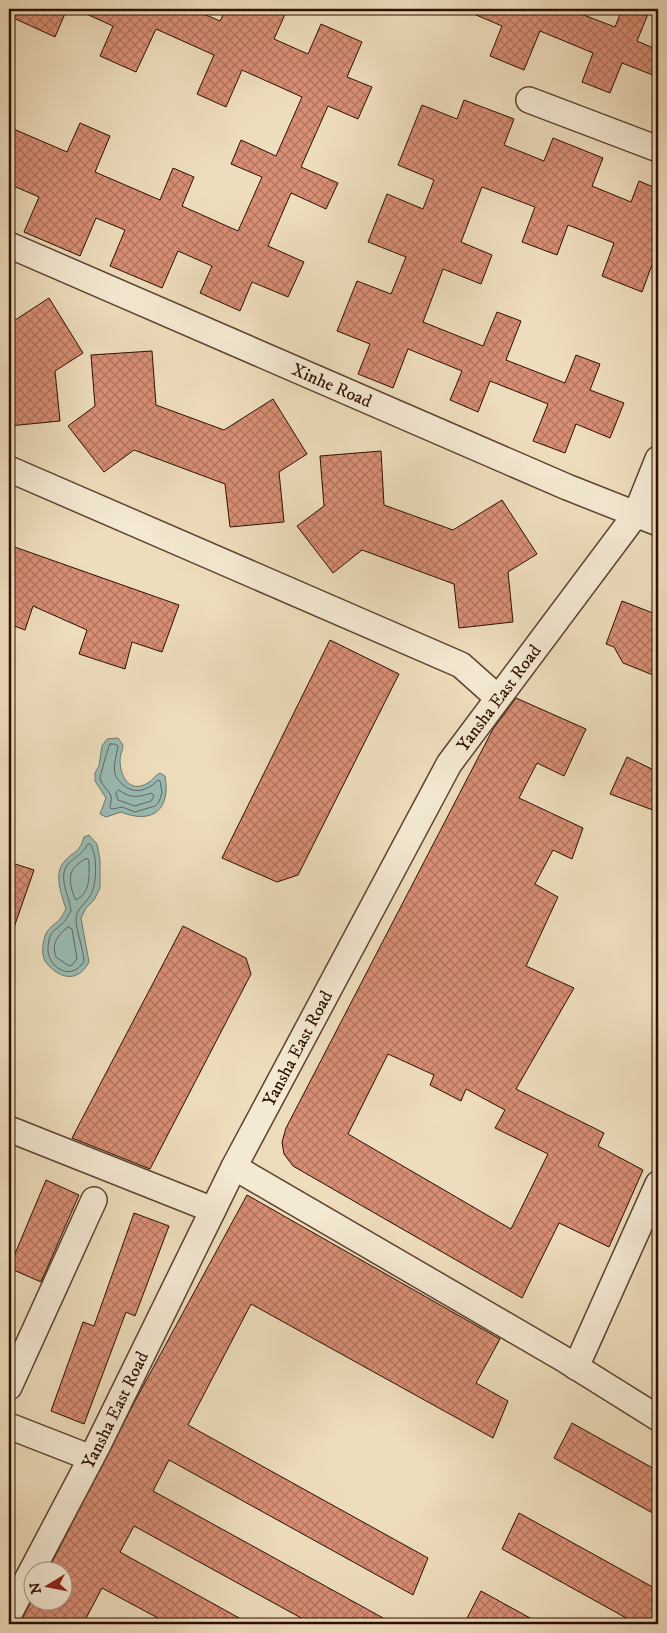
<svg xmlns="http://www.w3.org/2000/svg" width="667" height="1633" font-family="'IM FELL DW Pica',serif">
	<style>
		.water { fill: #99bbb4; stroke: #6e766c }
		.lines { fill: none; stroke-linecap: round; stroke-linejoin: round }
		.shore { stroke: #63655a; stroke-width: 1 }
		.building { fill: url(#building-cross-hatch); stroke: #2d0f00; fill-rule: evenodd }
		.minor-casing { stroke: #5d422f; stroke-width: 28 }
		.minor { stroke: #f4e9d3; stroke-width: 25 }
		.labels { text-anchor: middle; stroke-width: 4; stroke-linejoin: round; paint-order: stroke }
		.street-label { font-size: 18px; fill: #2d0f00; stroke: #f4e9d3 }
	</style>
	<defs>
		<pattern id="building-cross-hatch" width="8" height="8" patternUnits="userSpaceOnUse" patternTransform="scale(1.25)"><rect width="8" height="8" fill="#d98f75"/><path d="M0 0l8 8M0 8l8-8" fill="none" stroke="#b0735e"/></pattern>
	</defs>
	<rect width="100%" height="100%" fill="#eeddbc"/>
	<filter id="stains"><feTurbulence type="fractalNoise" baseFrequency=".004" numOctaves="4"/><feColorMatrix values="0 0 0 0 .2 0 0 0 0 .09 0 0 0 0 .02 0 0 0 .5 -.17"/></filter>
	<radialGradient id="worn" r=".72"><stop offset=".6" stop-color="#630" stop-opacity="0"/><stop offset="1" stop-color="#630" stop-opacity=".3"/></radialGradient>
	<path class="water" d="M118 738 123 745C123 750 120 754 120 760 120 776 129 794 148 783 153 780 155 775 160 773L165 776C171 809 153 825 121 812L106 817 100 814 106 798 95 781V773L99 766 102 746 107 739Z
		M89 835 97 844 100 860V888L94 900 86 908 81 918 89 962C80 979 66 981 51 968 47 964 44 961 43 955 42 949 43 942 45 936 48 927 54 926 60 919 62 917 64 912 66 909 62 896 53 874 64 862 74 850 79 854 84 837Z"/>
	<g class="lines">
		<path class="shore" d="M110 744H115L118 746C117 755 113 763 115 774 116 778 119 781 122 784 134 795 147 791 158 780L160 781 162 793 159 802 155 806 135 812 122 807 113 809 110 808C110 805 112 800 111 796 109 790 102 786 100 779 100 776 108 747 110 744Z
			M119 790C131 799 138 797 152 793L154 796 151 801 135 806 118 800 116 793Z
			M90 844C98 854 97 886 90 896 86 903 76 909 76 919 76 931 83 947 84 961 72 983 46 967 48 947 49 932 53 932 62 924 66 921 68 915 71 911 70 897 57 877 68 864 75 857 83 854 87 845Z
			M85 859H88L89 862C89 876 91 892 76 900 72 894 68 878 72 871 74 866 81 862 85 859Z
			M68 927 72 929 77 959 72 965 69 966 56 957C51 943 58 935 68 927Z"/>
	</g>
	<path class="building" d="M9 9H67L55 37 9 16Z
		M75 9H192L220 21 226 9H278L286 12 274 39 308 54 321 24 362 42 347 77 372 87 358 119 328 106 301 167 338 183 326 209 291 193 268 246 304 262 288 297 252 282 240 311 200 293 212 266 178 251 162 288 110 266 125 230 96 218 80 256 24 232 39 197 9 184V127L67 152 80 123 110 136 95 172 160 200 173 168 194 177 182 206 238 231 262 177 231 164 241 140 276 156 302 97 242 70 226 107 197 94 214 55 156 29 136 72 100 56 113 26Z
		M462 9H568L615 27 622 9H650L637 41 658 50V77L622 63 610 93 582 82 593 53 540 31 524 70 490 56 502 26Z
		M464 100 514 119 504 145 544 161 553 138 603 158 592 186 631 202 639 181 658 189V264L653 262 642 292 602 276 614 243 568 225 557 255 522 242 535 207 482 187 461 242 492 255 481 284 443 269 423 322 483 346 497 312 521 321 506 360 565 383 576 355 600 364 590 390 624 403 610 438 576 424 565 453 533 441 548 404 490 381 478 412 450 400 462 371 408 349 393 388 358 374 370 344 337 331 357 281 391 294 406 257 368 242 387 194 423 209 434 180 398 165 422 105 457 119Z
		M49 298 83 353 55 371 60 421 9 426V324Z
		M152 351 156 405 224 430 273 399 307 454 279 472 284 522 230 527 225 484 134 450 104 472 68 426 95 406 91 355Z
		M381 451 384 505 453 530 502 500 537 554 508 572 513 622 459 628 454 584 362 550 333 573 297 526 324 506 320 456Z
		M9 545 179 605 162 652 132 642 125 669 79 654 87 630 33 606 25 630 9 624Z
		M622 601 658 615V677L623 663 614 647 606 644Z
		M330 640 399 674 298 875 277 882 222 858Z
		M516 698 586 729 564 776 537 763 519 798 583 828 572 859 553 850 535 884 558 897 526 966 574 988 516 1089 604 1133 598 1146 643 1170 609 1247 559 1223 522 1298 293 1166 284 1154 282 1142 286 1128 493 729ZM388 1054 434 1075 430 1085 461 1101 466 1089 505 1110 495 1128 548 1154 511 1229 348 1134Z
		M627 757 658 772V812L610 794Z
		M9 862 34 870 11 936 9 935Z
		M183 926 246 958 251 974 150 1169 72 1138Z
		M46 1180 79 1195 41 1282 9 1268Z
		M247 1195 500 1339 476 1383 508 1401 493 1438 251 1304 188 1425 428 1558 413 1595 169 1460 153 1491 394 1624H312L134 1526 120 1552 250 1624H169L102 1588 83 1624H19L32 1600H62V1570H48L135 1401Z
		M134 1213 169 1226 135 1316 126 1312 84 1424 51 1411 83 1322 94 1326Z
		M572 1423 658 1471V1516L554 1458Z
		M519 1513 658 1590V1624H637L502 1549Z
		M481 1591 541 1624H464Z"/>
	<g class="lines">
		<g class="minor-casing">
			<g id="minor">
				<path d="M529 100 658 149"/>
				<path id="s1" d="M9 245 567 487 658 523"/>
				<path d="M9 469 461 665 498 698"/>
				<path d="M9 1129 213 1210"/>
				<path d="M234 1167 562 1358 658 1418"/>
				<path d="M576 1367 658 1184"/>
				<path d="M9 1387 94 1200"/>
				<path d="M9 1426 91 1458"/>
				<path id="s2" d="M9 1614 97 1447 234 1167 449 764 636 514 658 459"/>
			</g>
		</g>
		<use href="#minor" class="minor"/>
	</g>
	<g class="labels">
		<g class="street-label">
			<text dy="6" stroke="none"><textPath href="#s1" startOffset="352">Xinhe Road</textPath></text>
			<text dy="6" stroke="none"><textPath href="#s2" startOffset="1040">Yansha East Road</textPath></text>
			<text dy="6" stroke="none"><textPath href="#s2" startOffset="635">Yansha East Road</textPath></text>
			<text dy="6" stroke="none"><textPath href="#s2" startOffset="230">Yansha East Road</textPath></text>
		</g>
	</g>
	<rect width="667" height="1633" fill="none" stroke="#eeddbc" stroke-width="30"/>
	<rect x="10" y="10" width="647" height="1613" fill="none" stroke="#2d0f00" stroke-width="2.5"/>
	<rect x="15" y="15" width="637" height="1603" fill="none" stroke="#2d0f00"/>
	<g transform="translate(48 1586) rotate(260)"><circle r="24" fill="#f4e9d3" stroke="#a4927f"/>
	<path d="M0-4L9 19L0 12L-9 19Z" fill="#8f2418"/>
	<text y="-8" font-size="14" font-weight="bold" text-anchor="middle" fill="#2d0f00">N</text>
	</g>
	<rect width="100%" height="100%" filter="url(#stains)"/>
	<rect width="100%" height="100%" fill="url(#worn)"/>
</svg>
